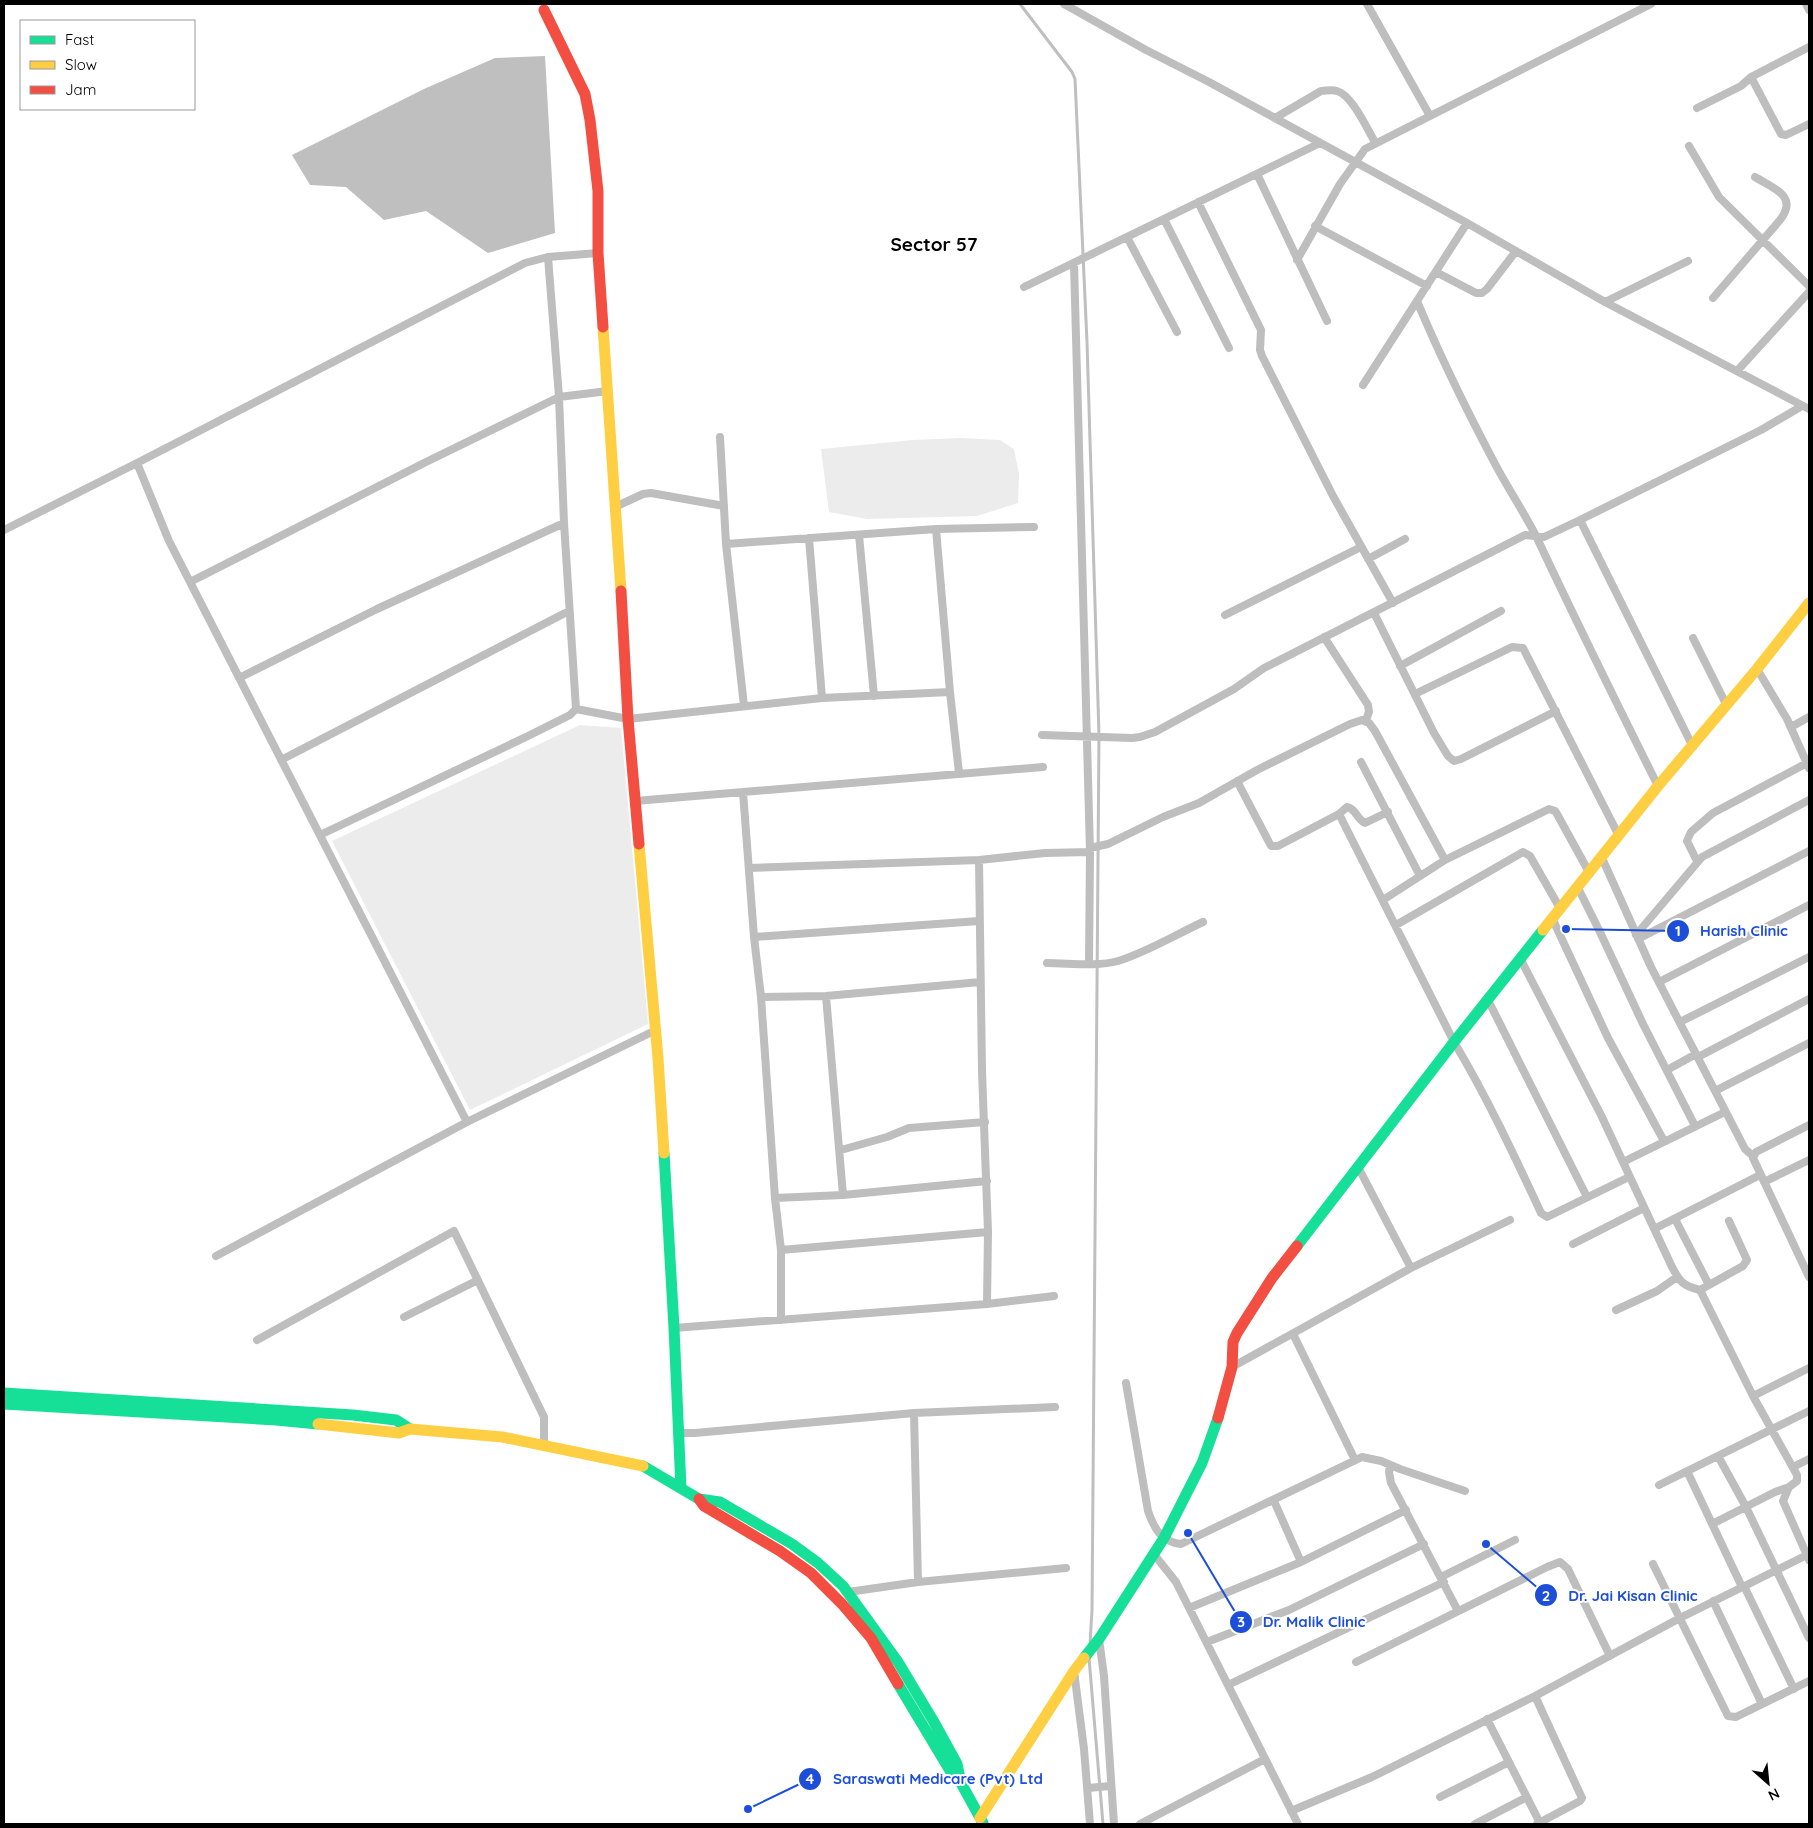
<svg xmlns="http://www.w3.org/2000/svg" width="1813" height="1828" font-family="Quicksand,sans-serif">
	<style>
		.green { fill: #ececec }
		.water { fill: #bfbfbf }
		.lines { fill: none; stroke-linecap: round; stroke-linejoin: round }
		.stream { stroke: #bfbfbf; stroke-width: 3 }
		.street { stroke: #bebebe; stroke-width: 8 }
		.fast { stroke: #16e098; stroke-width: 11 }
		.slow { stroke: #ffcf43; stroke-width: 11 }
		.jam { stroke: #f24e42; stroke-width: 11 }
		.labels { text-anchor: middle; stroke-width: 4; stroke-linejoin: round; paint-order: stroke }
		.district-label { font-size: 19px; font-weight: bold; fill: #000; stroke: #fff }
		.leader { fill: none; stroke: #1d4ed8; stroke-width: 2 }
		.callout-dot { fill: #1d4ed8; stroke: #fff; stroke-width: 2 }
		.mark-label { font-size: 15px; text-anchor: middle; font-weight: bold; fill: #fff }
		.callout-label { font-size: 15px; text-anchor: middle; font-weight: bold; fill: #1d4ed8; stroke: #fff; stroke-width: 4; stroke-linejoin: round; paint-order: stroke }
	</style>
	<rect width="100%" height="100%" fill="#fff"/>
	<path class="green" d="M961 438 1000 440 1014 449 1019 474 1018 503 977 516 867 519 829 512 821 449 913 440Z
		M580 725 621 728 648 1024 470 1110 332 841Z"/>
	<path class="water" d="M545 56 555 233 488 253 426 211 384 220 346 187 310 185 292 155 424 89 495 58Z"/>
	<g class="lines">
		<path class="stream" d="M1020 4 1072 72 1075 79 1087 342 1099 735 1092 1610 1090 1644
			M1089 1658 1103 1824"/>
		<path class="street" d="M1064 4 1146 50 1209 82 1467 223 1605 302 1809 409
			M1367 4 1430 116
			M1806 4 1809 10
			M1751 77 1781 134 1786 135 1809 124
			M1697 108 1741 86 1751 77 1809 47
			M1275 118 1321 91C1326 91 1331 89 1337 91 1352 95 1367 129 1375 142
			M1689 146 1719 197 1809 286
			M1257 174 1327 321
			M1198 202 1261 330 1260 350 1262 356 1333 496 1393 603
			M1164 219 1229 348
			M1315 226 1427 286
			M1127 237 1177 332
			M548 257 598 253
			M1297 260 1340 184 1365 149 1651 4
			M1074 263 1090 852 1089 963
			M1436 272 1476 293H1482L1487 289 1516 251
			M1024 287 1320 143
			M1713 298 1780 220C1799 196 1773 188 1755 177
			M1417 301C1440 356 1466 409 1494 462 1507 487 1524 512 1537 538 1576 621 1617 704 1658 786
			M1605 302 1688 261
			M1737 371 1809 292
			M1363 385 1467 223
			M720 437 726 544 744 706
			M137 463 169 541 467 1122
			M615 507 643 494 651 493 724 506
			M1580 520 1693 747
			M936 529 950 692 959 773
			M4 530 137 463 525 263 548 257 559 397 564 523 576 709 570 715 528 736 320 835
			M859 535 874 696
			M809 538 822 698
			M726 544 936 529 1034 527
			M1368 559 1405 539
			M190 582 426 462 559 397 608 391
			M1374 613 1434 733 1448 756 1454 761 1461 759 1556 711
			M1225 615 1361 547
			M1324 637 1368 705 1369 712 1366 720
			M1693 638 1726 704
			M1400 666 1501 611
			M1757 669 1787 719 1809 768
			M239 678 377 609 564 523
			M1415 694 1512 647 1523 648 1619 836
			M576 709 628 719 822 698 950 692
			M1791 727 1809 717
			M1042 735 1132 738 1140 737 1155 732 1234 689 1264 668 1525 535 1544 537 1580 520 1761 430 1802 406
			M281 760 569 611
			M1361 762 1420 876
			M1237 781 1271 846H1278L1339 814 1347 807C1355 808 1357 819 1365 823L1388 812
			M743 792 754 937 761 997 775 1198 781 1250V1320
			M635 801 1043 767
			M1339 814 1454 1042C1487 1097 1514 1155 1541 1213L1547 1217 1629 1177
			M1090 848 1108 844 1163 817 1199 803 1257 770 1350 724 1362 720 1369 723 1375 731 1445 860
			M1602 858 1651 967 1745 1149 1753 1156
			M979 860 982 1071 988 1232 987 1304
			M1697 861 1687 841 1691 832 1713 813 1807 763
			M749 868 979 860 1045 853 1090 852
			M1578 888 1599 930 1643 1024 1695 1126
			M1383 900 1445 860 1549 809 1555 811 1557 814 1590 874
			M1553 920 1608 1038 1664 1141
			M1396 925 1523 852 1530 856 1561 910
			M1636 935 1702 857 1809 800
			M754 937 979 921
			M1638 939 1809 851
			M1521 960 1601 1115 1672 1267C1680 1282 1683 1286 1700 1290L1753 1396 1797 1475V1481L1789 1487 1783 1501 1809 1560
			M1047 963C1070 963 1096 967 1118 961 1145 953 1177 934 1203 922
			M1659 982 1809 905
			M826 996 843 1195
			M761 997 826 996 980 982
			M1488 1000 1587 1197
			M1680 1022 1809 957
			M1698 1057 1809 999
			M1667 1070 1696 1054
			M1715 1091 1809 1043
			M1809 1125 1756 1152 1753 1158 1809 1277
			M841 1150 887 1137 909 1128 985 1122
			M1623 1162 1725 1112
			M1358 1167 1411 1268 1510 1220
			M1764 1182 1809 1160
			M775 1198 843 1195 987 1181
			M1675 1219 1709 1285
			M1654 1229 1760 1175
			M1573 1244 1644 1208
			M781 1250 988 1232
			M216 1256 467 1122 656 1030
			M1700 1290 1743 1266 1747 1260 1729 1221
			M1616 1310 1657 1291 1677 1277
			M404 1317 478 1280
			M674 1328 987 1304 1054 1296
			M1293 1334 1355 1460
			M257 1340 454 1231 544 1417V1446
			M1232 1367 1411 1268
			M1126 1383 1148 1511C1154 1528 1161 1542 1181 1544L1362 1457 1381 1461 1400 1469 1465 1491
			M1753 1396 1809 1368
			M914 1413 918 1582
			M679 1433H695L914 1413 1055 1407
			M1718 1456 1746 1507 1809 1638
			M1390 1466 1389 1472 1391 1483 1458 1611
			M1793 1467 1809 1459
			M1687 1471 1742 1587
			M1659 1485 1809 1411
			M1274 1501 1301 1562
			M1712 1524 1775 1492 1789 1487
			M1153 1553 1176 1582 1298 1824
			M1653 1564 1728 1716 1736 1717 1809 1681
			M1441 1577 1515 1540
			M1744 1586 1794 1689
			M848 1592 918 1582 1066 1568
			M1713 1601 1762 1704
			M1189 1608 1301 1562 1406 1510
			M1099 1639 1104 1676 1114 1824
			M1207 1642 1289 1610 1424 1544
			M1356 1662 1547 1567 1560 1562 1568 1569 1610 1656
			M1074 1671 1084 1749 1090 1824
			M1228 1685 1444 1582
			M1535 1696 1582 1798 1580 1801 1537 1824
			M1487 1719 1540 1823
			M1088 1788 1110 1786
			M1440 1797 1509 1762
			M1291 1811 1372 1777 1535 1696 1680 1618 1809 1554
			M1140 1824 1265 1759
			M1475 1824 1527 1797"/>
		<path class="fast" d="M664 1153 674 1328 681 1488
			M1297 1246 1454 1042 1543 930
			M4 1393 353 1415 396 1420 410 1429
			M4 1404 276 1420 318 1424
			M643 1466 699 1499 720 1502 792 1544 818 1563 843 1586 898 1662 934 1722 957 1764 961 1783
			M1084 1658 1099 1639 1164 1538 1202 1463 1218 1418
			M898 1684 952 1774 961 1783 983 1823"/>
		<path class="slow" d="M603 327 621 591
			M639 844 658 1058 664 1153
			M1543 930 1658 786 1757 669 1809 603
			M318 1424 399 1433 410 1429 502 1437 643 1466
			M980 1818 1074 1671 1084 1658"/>
		<path class="jam" d="M544 10 585 94 590 120 598 191V253L603 327
			M621 591 628 719 639 844
			M1218 1418 1232 1367 1233 1342 1237 1333 1272 1278 1297 1246
			M699 1499 704 1506 780 1551 811 1573 842 1604 871 1638 898 1684"/>
	</g>
	<g class="labels">
		<g class="district-label">
			<text x="934" y="251">Sector 57</text>
		</g>
	</g>
	<path class="leader" d="M1566 929L1678 931M1486 1544L1546 1595M1188 1533L1241 1622M748 1809L810 1779"/>
	<g class="callout-dot">
		<circle cx="1566" cy="929" r="5"/>
		<circle cx="1486" cy="1544" r="5"/>
		<circle cx="1188" cy="1533" r="5"/>
		<circle cx="748" cy="1809" r="5"/>
		<circle cx="1678" cy="931" r="12"/>
		<circle cx="1546" cy="1595" r="12"/>
		<circle cx="1241" cy="1622" r="12"/>
		<circle cx="810" cy="1779" r="12"/>
	</g>
	<g class="mark-label">
		<text x="1678" y="936">1</text>
		<text x="1546" y="1601">2</text>
		<text x="1241" y="1627">3</text>
		<text x="810" y="1784">4</text>
	</g>
	<g class="callout-label">
		<text x="1744" y="936">Harish Clinic</text>
		<text x="1633" y="1601">Dr. Jai Kisan Clinic</text>
		<text x="1314" y="1627">Dr. Malik Clinic</text>
		<text x="938" y="1784">Saraswati Medicare (Pvt) Ltd</text>
	</g>
	<rect width="1813" height="1828" fill="none" stroke="#000000" stroke-width="10"/>
	<rect x="20" y="20" width="175" height="90" fill="#ffffff" stroke="#999999"/>
	<rect x="30" y="36" width="25" height="8" fill="#16e098" stroke="#999999"/>
	<text x="65" y="45" font-size="15" fill="#000000">Fast</text>
	<rect x="30" y="61" width="25" height="8" fill="#ffcf43" stroke="#999999"/>
	<text x="65" y="70" font-size="15" fill="#000000">Slow</text>
	<rect x="30" y="86" width="25" height="8" fill="#f24e42" stroke="#999999"/>
	<text x="65" y="95" font-size="15" fill="#000000">Jam</text>
	<g transform="translate(1768 1783) rotate(153)" stroke="#ffffff" stroke-width="4" paint-order="stroke">
	<path d="M0-4L9 19L0 12L-9 19Z" fill="#000000"/>
	<text y="-8" font-size="14" font-weight="bold" text-anchor="middle" fill="#000000">N</text>
	</g>
</svg>
